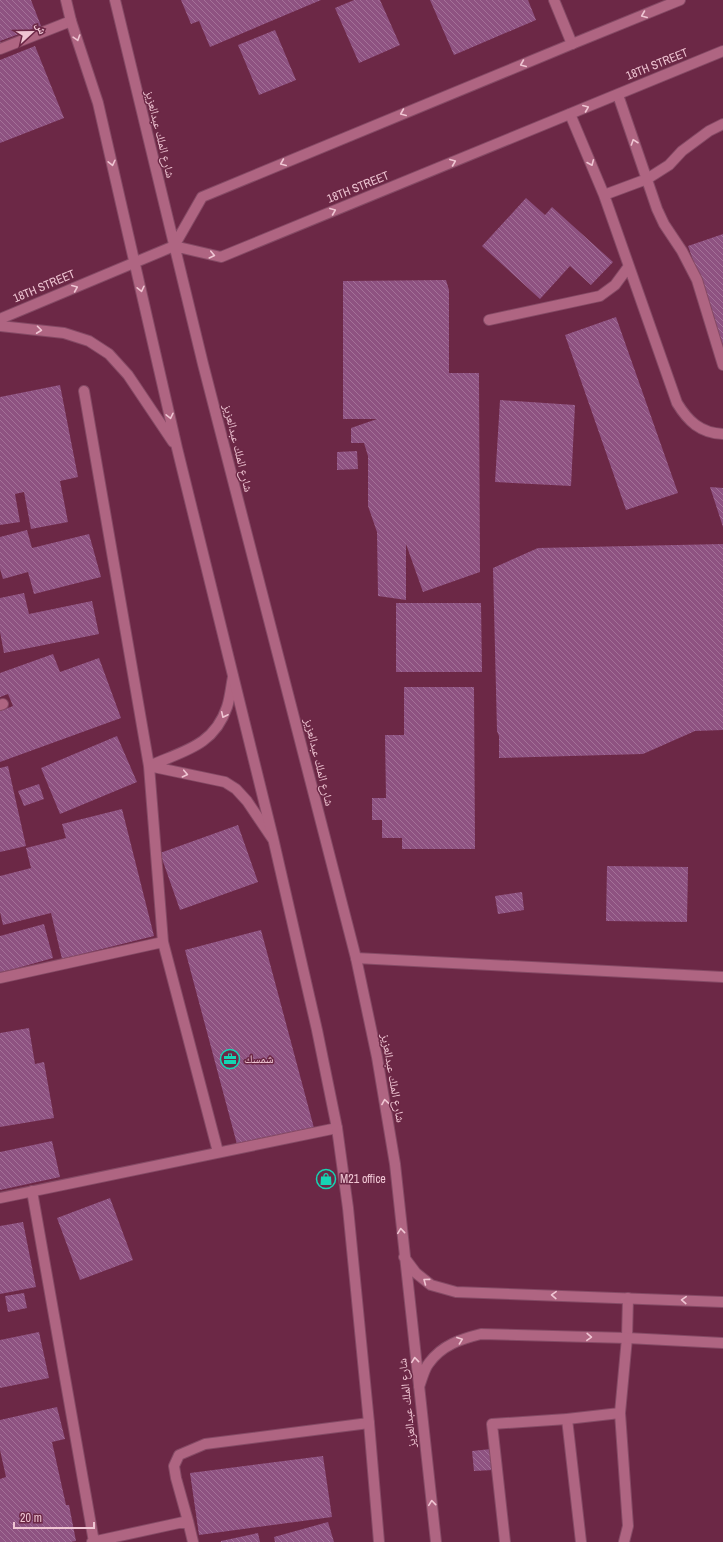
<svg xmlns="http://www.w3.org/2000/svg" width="723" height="1542" font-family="'Archivo Narrow','Noto Naskh Arabic',sans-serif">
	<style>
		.building { fill: url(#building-back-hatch) }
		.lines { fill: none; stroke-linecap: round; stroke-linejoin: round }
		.service-casing { stroke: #854a65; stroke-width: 12 }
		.minor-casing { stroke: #854a65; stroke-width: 12 }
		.tertiary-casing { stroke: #854a65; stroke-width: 12 }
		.service { stroke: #af6582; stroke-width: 10 }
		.minor { stroke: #af6582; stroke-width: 10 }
		.tertiary { stroke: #af6582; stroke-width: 10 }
		.oneway { stroke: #efc5d3 }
		.labels { text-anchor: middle; stroke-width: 3; stroke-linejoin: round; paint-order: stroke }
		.street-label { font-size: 12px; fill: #efc5d3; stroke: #6c2846 }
		.poi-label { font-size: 12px; fill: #efc5d3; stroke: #6c2846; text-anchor: start }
	</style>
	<defs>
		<pattern id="building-back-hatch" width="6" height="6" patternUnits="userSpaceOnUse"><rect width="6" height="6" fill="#8e5281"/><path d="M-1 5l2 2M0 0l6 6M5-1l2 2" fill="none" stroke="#a47198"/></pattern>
	</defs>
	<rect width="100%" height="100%" fill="#6c2846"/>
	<path class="building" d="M0 0H31L41 26 0 41 3 47 0 48Z
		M181 0H321L210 47 199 21 191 24Z
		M354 0H380L400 45 359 63 335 8Z
		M430 0H528L536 20 454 55Z
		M275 30 296 80 259 95 238 45Z
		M35 46 64 118 0 143V60Z
		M526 198 545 215 552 207 613 262 591 285 570 266 540 299 482 246Z
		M723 234V345L688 246Z
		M446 280 449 290V373H479L480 572 423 592 406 544V600L378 596 377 532 368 506V456L364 443H351V428L377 419H343V281Z
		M616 317 678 493 626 510 565 335Z
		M60 385 78 477 60 481 68 522 31 529 24 492 15 494 20 522 0 525V397Z
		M500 400 575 405 571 486 495 482Z
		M357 451 358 469 337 470V452Z
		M710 487 723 488V527Z
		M27 530 32 548 89 534 101 577 34 594 28 572 3 579 0 569V537Z
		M723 544V730L695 731 643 754 499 758V736L497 731 493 568 538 548Z
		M24 593 29 614 92 601 99 634 4 653 0 632V598Z
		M396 603H481L482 672H396Z
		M53 654 60 672 99 658 121 718 0 762V711L13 706 8 694 0 697V673Z
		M404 687H474L475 849H402V838H382V820H372V798H386L385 735H404Z
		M117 736 137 782 60 814 41 768Z
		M8 766 26 846 0 852V768Z
		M39 784 44 799 24 806 18 791Z
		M122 809 154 936 62 959 51 913 3 925 0 912V876L31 868 26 848 66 838 62 824Z
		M238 825 258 882 180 910 160 853Z
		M607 866 688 867 687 922 606 921Z
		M522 892 524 910 498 914 495 896Z
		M44 924 53 958 0 973V936Z
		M261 930 314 1128 238 1148 185 950Z
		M29 1028 35 1064 44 1062 54 1118 0 1127V1033Z
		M52 1141 60 1177 0 1190V1152Z
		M110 1198 133 1260 80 1280 57 1218Z
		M23 1222 36 1287 0 1294V1226Z
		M24 1293 27 1308 8 1312 5 1296Z
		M39 1332 49 1378 0 1388V1340Z
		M57 1407 65 1439 52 1442 66 1505H69L76 1541 70 1542H0V1479L6 1477 0 1450V1420Z
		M491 1449 493 1470 474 1471 472 1451Z
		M323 1456 332 1517 199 1535 190 1473Z
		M328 1522 334 1542H275L274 1537Z
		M258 1533 260 1542H221V1541Z"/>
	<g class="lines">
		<g class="service-casing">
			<path id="service" d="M618 95 657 209 664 224 682 251 697 280 723 365
				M570 114 604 195 677 403C688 421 700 433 723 434
				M604 195 647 179 669 165 682 151 709 131 723 124
				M489 320 600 296 615 285 629 266
				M0 705 3 704
				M620 1413 628 1526 624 1542
				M567 1419 581 1542"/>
		</g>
		<g class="minor-casing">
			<path id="minor" d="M554 0 572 44
				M0 49 71 21
				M84 391 149 766 163 942 218 1152
				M233 677C231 687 230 698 227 707 214 746 183 751 149 766L225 782 236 789 247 801 272 838
				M356 958 723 977
				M0 978 163 942
				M32 1191 94 1542
				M0 1198 337 1128
				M188 1521 193 1542
				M92 1542 188 1521 176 1478 174 1466 179 1455 205 1444 369 1423
				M505 1542 492 1424 567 1419 620 1413 627 1338 628 1298"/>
		</g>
		<g class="tertiary-casing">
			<path id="tertiary" d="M66 0 71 21 98 103 177 448 273 838 317 1030 337 1128 348 1208 369 1423 379 1542
				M115 0 203 364 356 958 377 1057 395 1164 436 1542
				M174 246 202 197 572 44 680 0
				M0 319 174 246 221 257 723 51
				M0 326 64 333 89 341 109 354 128 375 173 442
				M404 1257 416 1273 431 1285 456 1292 723 1302
				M419 1387C422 1379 424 1369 429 1363 442 1345 461 1339 481 1334L627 1338 723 1343"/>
		</g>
		<use href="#service" class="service"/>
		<use href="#minor" class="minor"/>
		<use href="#tertiary" class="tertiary"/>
	</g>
	<defs><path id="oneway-chevron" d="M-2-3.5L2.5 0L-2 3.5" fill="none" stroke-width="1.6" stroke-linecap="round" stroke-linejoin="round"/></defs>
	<g class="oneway">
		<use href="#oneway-chevron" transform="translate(644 15) rotate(158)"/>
		<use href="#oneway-chevron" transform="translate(77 38) rotate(72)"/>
		<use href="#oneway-chevron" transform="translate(523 64) rotate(157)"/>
		<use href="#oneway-chevron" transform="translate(586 108) rotate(-22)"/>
		<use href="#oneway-chevron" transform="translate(403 113) rotate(157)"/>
		<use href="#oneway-chevron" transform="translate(634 142) rotate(-109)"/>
		<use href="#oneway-chevron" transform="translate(453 162) rotate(-22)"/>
		<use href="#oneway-chevron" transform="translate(112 163) rotate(77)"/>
		<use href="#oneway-chevron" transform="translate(283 163) rotate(157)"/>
		<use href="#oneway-chevron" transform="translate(591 163) rotate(67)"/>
		<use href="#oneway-chevron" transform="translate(333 211) rotate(-22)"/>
		<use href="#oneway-chevron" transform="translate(212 255) rotate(13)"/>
		<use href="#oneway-chevron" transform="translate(75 288) rotate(-23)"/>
		<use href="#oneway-chevron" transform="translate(141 289) rotate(77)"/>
		<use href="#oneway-chevron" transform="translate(39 330) rotate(7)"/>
		<use href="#oneway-chevron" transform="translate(170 416) rotate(77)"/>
		<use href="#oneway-chevron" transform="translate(224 715) rotate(115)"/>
		<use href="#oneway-chevron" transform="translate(185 774) rotate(12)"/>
		<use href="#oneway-chevron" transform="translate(385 1102) rotate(-99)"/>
		<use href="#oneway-chevron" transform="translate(401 1231) rotate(-96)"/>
		<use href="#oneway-chevron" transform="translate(426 1281) rotate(-143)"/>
		<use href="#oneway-chevron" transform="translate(554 1295) rotate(-178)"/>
		<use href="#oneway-chevron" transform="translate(684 1300) rotate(-177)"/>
		<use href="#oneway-chevron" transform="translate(589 1337) rotate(2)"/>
		<use href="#oneway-chevron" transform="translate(460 1340) rotate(-20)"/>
		<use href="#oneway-chevron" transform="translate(415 1360) rotate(-96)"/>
		<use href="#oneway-chevron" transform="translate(432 1503) rotate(-96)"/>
	</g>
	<defs>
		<g id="office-ring" transform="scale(1)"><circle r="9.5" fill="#6c2846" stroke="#15d5b3" stroke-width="1.5"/><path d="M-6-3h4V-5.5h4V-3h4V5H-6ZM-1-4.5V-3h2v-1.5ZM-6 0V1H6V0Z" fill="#15d5b3"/></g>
		<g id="shop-ring" transform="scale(1)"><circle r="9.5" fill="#6c2846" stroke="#15d5b3" stroke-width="1.5"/><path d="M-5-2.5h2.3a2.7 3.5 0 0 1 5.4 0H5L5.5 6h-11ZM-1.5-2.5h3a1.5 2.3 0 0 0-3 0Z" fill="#15d5b3"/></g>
	</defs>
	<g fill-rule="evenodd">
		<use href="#office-ring" x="230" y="1059"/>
		<use href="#shop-ring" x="326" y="1179"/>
	</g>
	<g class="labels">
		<g class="street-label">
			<text transform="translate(657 64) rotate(-22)" y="4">18TH STREET</text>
			<text transform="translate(160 134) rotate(76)" y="4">شارع الملك عبدالعزيز</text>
			<text transform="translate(358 187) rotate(-22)" y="4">18TH STREET</text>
			<text transform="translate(44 286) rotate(-23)" y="4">18TH STREET</text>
			<text transform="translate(238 448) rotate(76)" y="4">شارع الملك عبدالعزيز</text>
			<text transform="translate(319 762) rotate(76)" y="4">شارع الملك عبدالعزيز</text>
			<text transform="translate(393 1078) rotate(80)" y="4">شارع الملك عبدالعزيز</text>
			<text transform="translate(407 1403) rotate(-96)" y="4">شارع الملك عبدالعزيز</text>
		</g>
		<g class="poi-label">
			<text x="244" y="1063">شمسك</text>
			<text x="340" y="1183">M21 office</text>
		</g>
	</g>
	<g transform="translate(32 32) rotate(68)" stroke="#6c2846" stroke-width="3" paint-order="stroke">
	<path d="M0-3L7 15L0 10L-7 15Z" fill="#efc5d3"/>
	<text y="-6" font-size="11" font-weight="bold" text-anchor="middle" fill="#efc5d3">ش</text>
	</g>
	<path d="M14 1522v6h80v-6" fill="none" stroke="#efc5d3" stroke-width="2"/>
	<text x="20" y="1522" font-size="12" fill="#efc5d3" stroke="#6c2846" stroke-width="3" paint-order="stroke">20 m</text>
</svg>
